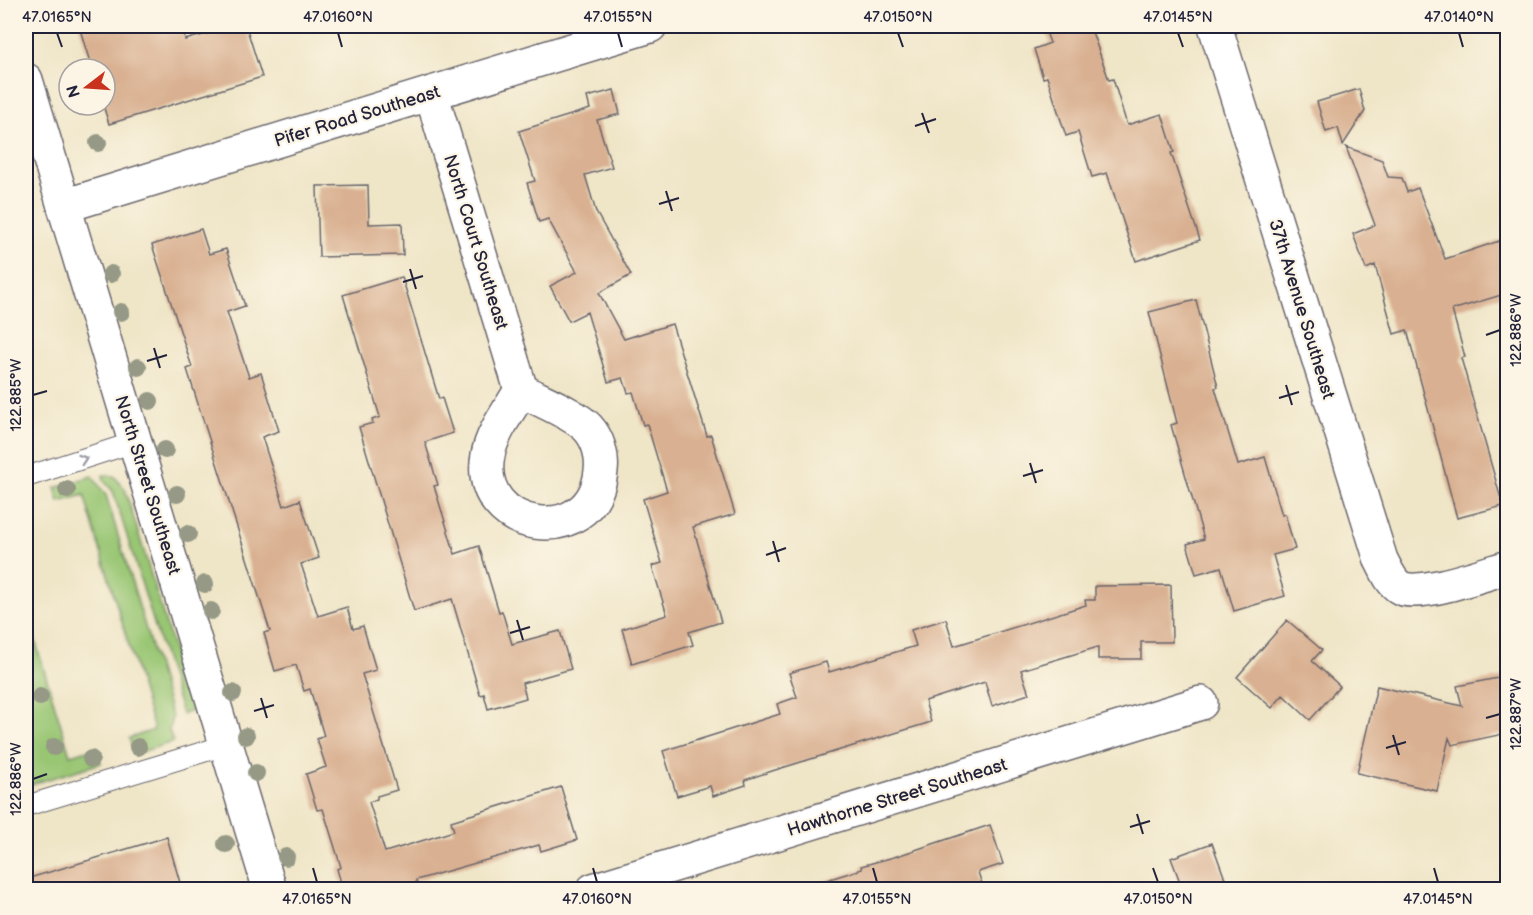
<svg xmlns="http://www.w3.org/2000/svg" width="1533" height="915" font-family="'Balsamiq Sans',sans-serif">
	<style>
		.green { fill: #99c673; stroke: #5e7457; stroke-width: 1.5 }
		.building { fill: #d9b091 }
		.lines { fill: none; stroke-linecap: round; stroke-linejoin: round }
		.lane-casing { stroke: #6a666c; stroke-width: 22 }
		.street-casing { stroke: #6a666c; stroke-width: 36 }
		.secondary-casing { stroke: #6a666c; stroke-width: 36 }
		.lane { stroke: #fff; stroke-width: 20 }
		.street { stroke: #fff; stroke-width: 33 }
		.secondary { stroke: #fff; stroke-width: 33 }
		.tree { fill: #959985 }
		.oneway { stroke: #9c9ca7 }
		.ticks { fill: none; stroke: #22223b; stroke-width: 2 }
		.labels { text-anchor: middle; stroke-width: 4.5; stroke-linejoin: round; paint-order: stroke }
		.street-label { font-size: 18px; fill: #22223b; stroke: #fcf5e5 }
		.neatline { fill: none; stroke: #22223b; stroke-width: 2 }
		.ticks-label { font-size: 15px; text-anchor: middle; fill: #22223b }
	</style>
	<rect width="100%" height="100%" fill="#fcf5e5"/>
	<filter id="ink" filterUnits="userSpaceOnUse"><feTurbulence type="fractalNoise" baseFrequency=".0167" numOctaves="2"/><feDisplacementMap in="SourceGraphic" scale="12" xChannelSelector="R" yChannelSelector="G"/><feConvolveMatrix kernelMatrix="1 2 1 2 8 2 1 2 1" color-interpolation-filters="sRGB"/></filter>
	<filter id="wash" filterUnits="userSpaceOnUse"><feTurbulence type="fractalNoise" baseFrequency=".008" numOctaves="4" result="noise"/><feDisplacementMap in="SourceGraphic" scale="24" xChannelSelector="R" yChannelSelector="G"/><feGaussianBlur stdDeviation="1.35" result="paint"/><feColorMatrix in="noise" values="0 0 0 0 0 0 0 0 0 0 0 0 0 0 0 0 0 1.4 0 .05"/><feComposite in="paint" operator="in"/></filter>
	<g filter="url(#wash)">
		<rect width="100%" height="100%" fill="#efe5c7"/>
		<path class="green" d="M103 475 114 476 125 489 192 710 182 714 113 491 104 481Z
			M92 476 106 495 172 717 169 730 173 742 134 754 129 738 154 730 84 495 59 502 55 488Z
			M26 611 70 755 96 748 101 763 26 786Z"/>
		<g id="blocks">
			<path class="building" d="M79 26H183L185 40 234 26H246L262 77 109 124 103 105H105V69H92Z
				M1044 26H1090L1109 80 1113 79 1127 125 1162 114 1174 152 1171 153 1200 240 1136 261 1107 173 1092 177 1078 132 1066 136 1047 77 1043 78 1034 49 1050 43Z
				M1359 89 1365 111 1343 145 1338 128 1326 132 1317 102Z
				M614 90 620 114 597 120 612 167 585 175 596 212 631 275 599 293 624 339 672 324 707 436 711 435 735 514 693 527 721 622 689 632 693 645 632 664 622 629 667 615 652 566 662 563 643 499 667 491 647 424 643 425 633 392 628 393 623 378 608 382 587 312 569 321 550 286 577 272 548 219 539 222 527 183 535 181 519 131 590 109 587 97Z
				M1346 147 1382 160 1388 177 1402 178 1407 192 1418 188 1445 259 1508 238V293L1452 310 1465 357 1461 358 1503 506 1457 518 1407 330 1394 334 1375 265 1366 269 1353 234 1375 225Z
				M368 185 369 224 402 223 403 255 319 257 317 186Z
				M201 229 209 254 226 249 245 306 227 312 249 377 261 373 279 431 262 437 284 506 300 500 319 558 301 564 318 616 347 607 353 629 363 626 376 670 362 674 397 790 377 796V799L369 802 385 852 454 831 451 821 561 787 577 840 541 851 539 845 416 880 418 890H343L337 869 341 867 323 809 317 810 306 774 326 767 317 739 324 736 310 689 304 691 296 665 275 671 264 633 270 631 187 369 192 367 152 245Z
				M402 277 439 399 442 398 453 433 425 442 438 485 434 486 455 554 479 546 499 612 502 611 512 644 560 631 571 669 522 683 526 698 488 709 484 694 480 695 452 599 414 611 359 427 373 423 372 420 380 417 343 295Z
				M1196 300 1218 387 1215 388 1238 465 1265 457 1282 515 1285 514 1295 549 1273 555 1285 596 1234 611 1221 567 1196 574 1187 544 1204 539 1171 425 1177 423 1149 312Z
				M1171 585 1172 642H1141V659H1098V647L1021 670 1029 694 992 706 985 682 925 701 931 722 772 771 745 780 746 785 713 796 710 786 677 796 663 751 780 714 777 704 797 697 789 673 826 662 829 672 916 646 911 630 946 619 954 646 1086 605 1085 600H1095V586Z
				M1287 620 1322 650 1312 661 1340 686 1310 720 1283 695 1272 708 1237 677Z
				M1508 676V733L1452 745 1449 738 1437 791 1357 773 1377 686 1462 706 1457 686Z
				M990 825 1003 864 978 872 984 890H818L817 883 862 869 861 866 894 857Z
				M167 837 182 890H26V879Z
				M1212 843 1229 890H1183L1171 858Z"/>
		</g>
	</g>
	<g filter="url(#ink)">
		<use href="#blocks" fill-opacity="0" stroke="#6a666c" stroke-width="1.5"/>
		<g class="lines">
			<g class="lane-casing">
				<path id="lane" d="M26 477 135 442
					M26 806 226 745"/>
			</g>
			<g class="street-casing">
				<path id="street" d="M1215 26 1381 560C1386 569 1390 581 1399 587 1416 599 1487 573 1508 567
					M431 93 521 390
					M64 206 650 26
					M521 390C539 400 575 414 588 428 598 439 603 456 601 471 593 552 473 532 488 455 492 432 510 410 521 390Z
					M593 890 1201 703"/>
			</g>
			<g class="secondary-casing">
				<path id="secondary" d="M26 80 270 890"/>
			</g>
			<use href="#lane" class="lane"/>
			<use href="#street" class="street"/>
			<use href="#secondary" class="secondary"/>
		</g>
		<g class="tree">
			<circle cx="98" cy="143" r="9"/>
			<circle cx="111" cy="274" r="9"/>
			<circle cx="121" cy="312" r="9"/>
			<circle cx="138" cy="367" r="9"/>
			<circle cx="150" cy="401" r="9"/>
			<circle cx="165" cy="450" r="9"/>
			<circle cx="67" cy="490" r="9"/>
			<circle cx="177" cy="494" r="9"/>
			<circle cx="188" cy="534" r="9"/>
			<circle cx="205" cy="584" r="9"/>
			<circle cx="211" cy="611" r="9"/>
			<circle cx="233" cy="693" r="9"/>
			<circle cx="40" cy="697" r="9"/>
			<circle cx="246" cy="736" r="9"/>
			<circle cx="54" cy="747" r="9"/>
			<circle cx="138" cy="747" r="9"/>
			<circle cx="91" cy="759" r="9"/>
			<circle cx="256" cy="773" r="9"/>
			<circle cx="226" cy="844" r="9"/>
			<circle cx="286" cy="857" r="9"/>
		</g>
		<defs><path id="oneway-chevron" d="M-2-3.5L2.5 0L-2 3.5" fill="none" stroke-width="1.6" stroke-linecap="round" stroke-linejoin="round" transform="scale(1.5)"/></defs>
		<use class="oneway" href="#oneway-chevron" transform="translate(83 459) rotate(-18)"/>
	</g>
	<path class="ticks" d="M57 33 62 47M338 33 342 47M618 33 622 47M898 33 903 47M1178 33 1183 47M1459 33 1463 47M922 113 929 133M915 126 936 119M666 191 672 211M659 204 679 198M410 269 416 289M403 282 423 276M1486 335 1500 330M154 348 160 368M147 361 167 355M1286 385 1292 405M33 395 47 391M1279 398 1299 392M1030 463 1036 483M1023 476 1043 470M773 541 779 562M766 555 786 548M517 620 523 640M510 633 530 627M261 698 267 718M254 711 274 705M1486 718 1500 714M1393 735 1399 755M1386 748 1406 742M33 779 47 774M1137 814 1143 834M1130 827 1150 821M313 868 317 882M593 868 597 882M873 868 877 882M1153 868 1158 882M1434 868 1438 882"/>
	<g class="labels">
		<g class="street-label">
			<text transform="translate(357 116) rotate(-17)" y="6">Pifer Road Southeast</text>
			<text transform="translate(476 242) rotate(73)" y="6">North Court Southeast</text>
			<text transform="translate(1302 309) rotate(73)" y="6">37th Avenue Southeast</text>
			<text transform="translate(148 485) rotate(73)" y="6">North Street Southeast</text>
			<text transform="translate(897 797) rotate(-17)" y="6">Hawthorne Street Southeast</text>
		</g>
	</g>
	<rect width="1533" height="915" fill="none" stroke="#fcf5e5" stroke-width="66"/>
	<g transform="translate(87 87) rotate(253)"><circle r="28" fill="#fcf5e5" stroke="#a5a1a1" stroke-width="1.5"/>
	<path d="M0-4.5L10 22L0 15L-10 22Z" fill="#c8321e"/>
	<text y="-9" font-size="16" font-weight="bold" text-anchor="middle" fill="#22223b">N</text>
	</g>
	<rect x="33" y="33" width="1467" height="849" class="neatline"/>
	<g class="ticks-label">
		<text x="57" y="22">47.0165°N</text>
		<text x="338" y="22">47.0160°N</text>
		<text x="618" y="22">47.0155°N</text>
		<text x="898" y="22">47.0150°N</text>
		<text x="1178" y="22">47.0145°N</text>
		<text x="1459" y="22">47.0140°N</text>
		<text transform="translate(1516 330) rotate(-90)" y="5">122.886°W</text>
		<text transform="translate(16 395) rotate(-90)" y="5">122.885°W</text>
		<text transform="translate(1516 714) rotate(-90)" y="5">122.887°W</text>
		<text transform="translate(16 779) rotate(-90)" y="5">122.886°W</text>
		<text x="317" y="904">47.0165°N</text>
		<text x="597" y="904">47.0160°N</text>
		<text x="877" y="904">47.0155°N</text>
		<text x="1158" y="904">47.0150°N</text>
		<text x="1438" y="904">47.0145°N</text>
	</g>
</svg>
